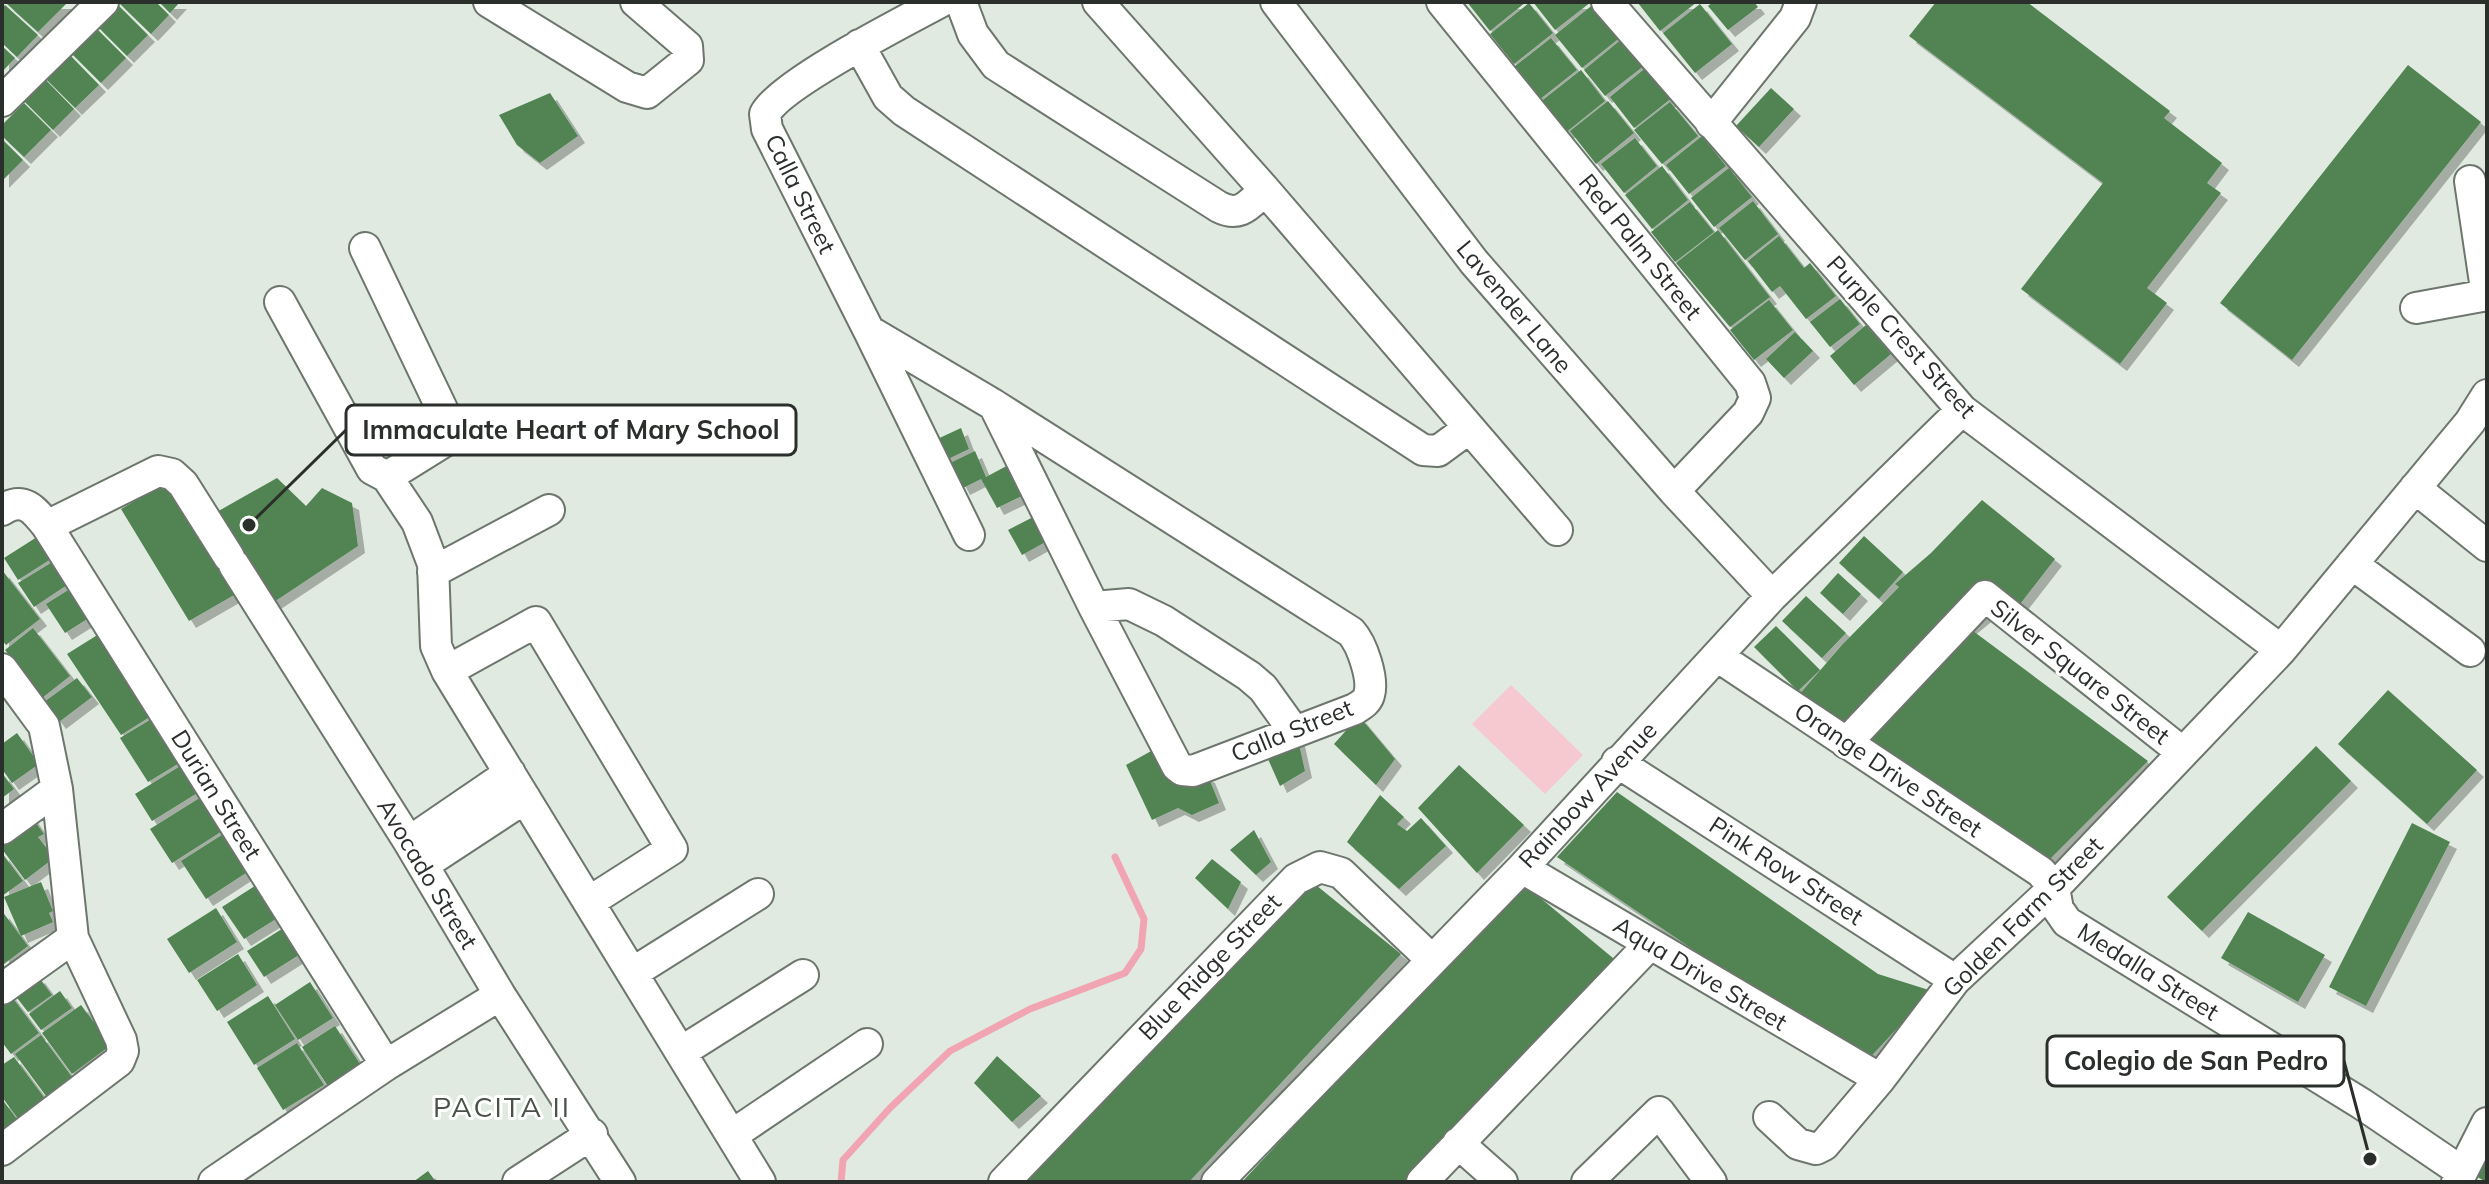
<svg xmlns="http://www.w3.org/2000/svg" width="2489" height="1184" font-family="Mulish,sans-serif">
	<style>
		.green { fill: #f6c8cf }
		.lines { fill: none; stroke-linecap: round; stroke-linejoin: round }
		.stream { stroke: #f1a5b3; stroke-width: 7 }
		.building { fill: #518353; filter: url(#shadow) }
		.minor-casing { stroke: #6d766d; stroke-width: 34 }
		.minor { stroke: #fff; stroke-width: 30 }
		.labels { text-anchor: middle; stroke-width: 6; stroke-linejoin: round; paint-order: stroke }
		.street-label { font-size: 24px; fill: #2b2f2b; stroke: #fff }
		.quarter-label { font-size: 28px; letter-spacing: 2px; fill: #495149; stroke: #fff }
		.leader { fill: none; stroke: #2b2f2b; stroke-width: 3 }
		.callout-dot { fill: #2b2f2b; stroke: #fff; stroke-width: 3 }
		.callout { fill: #fff; stroke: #2b2f2b; stroke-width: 3 }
		.callout-label { font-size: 26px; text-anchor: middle; font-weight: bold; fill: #2b2f2b }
	</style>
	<defs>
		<filter id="shadow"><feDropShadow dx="7" dy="7" stdDeviation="0" flood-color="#0004"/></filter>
	</defs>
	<rect width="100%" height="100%" fill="#e0eae0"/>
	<path class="green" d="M1511 685 1583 755 1545 794 1472 724Z"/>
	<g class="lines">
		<path class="stream" d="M841 1182 843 1160 890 1108 950 1051 1030 1009 1125 973 1141 949 1144 919 1115 857"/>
	</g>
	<path class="building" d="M9 2H68L38 32 7 4Z
		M118 2H156L169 15 151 34Z
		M159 2H180L170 13Z
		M1467 2H1526L1490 31Z
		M1533 2H1591L1555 30Z
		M1640 2H1697L1660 31 1638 3Z
		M1713 2H1754L1758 7 1728 30 1708 6Z
		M1936 2H2027L2170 111 2164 118 2222 163 2207 183 2221 193 2147 288 2167 303 2120 364 2021 289 2103 183 1909 36Z
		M1529 3 1553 33 1514 64 1490 34Z
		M1595 3 1622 36 1582 68 1555 35Z
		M117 4 148 35 127 56 96 25Z
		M1700 4 1732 44 1695 73 1663 33Z
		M5 5 38 35 17 57 2 43V8Z
		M88 20 126 58 101 83 63 45Z
		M1551 38 1577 70 1539 100 1514 67Z
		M1623 38 1645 65 1605 96 1584 70Z
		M2 46 15 58 2 72Z
		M63 48 99 85 75 108 39 72Z
		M2408 65 2481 122 2292 360 2220 303Z
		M1648 66 1673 97 1634 128 1610 97Z
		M1581 70 1605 101 1564 134 1539 103Z
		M38 72 74 109 53 130 17 94Z
		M1771 88 1794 109 1759 147 1736 126Z
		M550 93 578 136 540 163 517 145 499 115Z
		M1608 101 1634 133 1596 164 1570 131Z
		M1670 102 1698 136 1662 164 1634 130Z
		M24 103 51 130 24 157 2 136V125Z
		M1702 136 1726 166 1689 194 1666 165Z
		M1635 138 1657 166 1624 193 1601 164Z
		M2 139 23 160 2 181Z
		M1662 166 1688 200 1652 229 1625 195Z
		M1729 168 1752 197 1714 227 1691 198Z
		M1753 201 1778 234 1745 260 1719 228Z
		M1690 202 1714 232 1675 262 1651 232Z
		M1718 230 1770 297 1730 327 1676 263Z
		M1779 236 1804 268 1810 263 1836 296 1806 319 1780 286 1772 292 1748 261Z
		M1840 299 1860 324 1830 347 1810 322Z
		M1769 300 1793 330 1754 360 1730 330Z
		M1866 325 1891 354 1854 385 1830 356Z
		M1795 332 1813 351 1784 378 1766 359Z
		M961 428 969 449 944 461 933 441Z
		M975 451 986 477 1014 462 1026 494 997 508 981 479 963 488 950 463Z
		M277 478 306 506 322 488 352 503 358 546 271 604 221 572 234 595 189 621 121 509 157 488 172 489 215 513Z
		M1982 500 2055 559 2017 608 2005 598 1848 727 1798 696 1842 645 1899 587 1895 584 1931 553Z
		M1037 515 1049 540 1022 555 1008 530Z
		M1864 536 1903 572 1879 599 1839 563Z
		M37 537 51 559 18 580 4 558Z
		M59 558 73 581 34 607 18 583Z
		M2 570 40 619 6 645 2 640Z
		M1838 573 1861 594 1843 614 1820 593Z
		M73 587 92 616 65 633 46 604Z
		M1806 596 1846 633 1822 658 1782 621Z
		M1776 626 1820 670 1798 691 1754 647Z
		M33 628 70 676 42 698 5 650Z
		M1973 631 2148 761 2046 863 1869 739Z
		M99 634 156 713 121 735 67 654Z
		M77 678 92 697 59 722 44 702Z
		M2388 690 2477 770 2427 824 2338 744Z
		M1359 716 1395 759 1376 785 1334 744Z
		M153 718 181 762 148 782 120 738Z
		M17 733 39 764 12 783 2 769V744Z
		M1297 735 1305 771 1280 786 1264 750Z
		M2316 746 2351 781 2202 931 2167 897Z
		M1153 750 1208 776 1219 803 1192 815 1178 808 1152 820 1126 765Z
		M182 765 199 792 152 821 135 794Z
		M1459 765 1524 825 1477 873 1418 808Z
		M2 773 14 789 2 798Z
		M1617 792 1878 974 1932 991 1863 1065 1557 857Z
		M206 794 227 828 172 863 150 829Z
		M1380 795 1404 817 1397 824 1407 831 1421 818 1446 846 1399 889 1347 842Z
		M31 816 44 834 38 837 54 858 25 880 2 849V837Z
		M2412 823 2450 842 2366 1006 2329 987Z
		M1254 830 1271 862 1256 875 1230 850Z
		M228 831 252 869 206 899 181 861Z
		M2 853 23 881 2 896Z
		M1212 859 1241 882 1228 909 1195 878Z
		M1306 877 1401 954 1189 1182H1027Z
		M41 882 53 911 49 913 53 922 21 936 4 897Z
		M1521 882 1619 963 1409 1182H1242Z
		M258 884 279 917 244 939 222 907Z
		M216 908 237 942 189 973 167 939Z
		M2 911 28 946 4 964 2 961Z
		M2248 912 2325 955 2298 1002 2221 958Z
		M285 927 302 953 264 977 247 951Z
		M238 954 257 985 217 1011 197 980Z
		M38 976 52 995 28 1012 14 994Z
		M310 982 333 1018 298 1040 275 1005Z
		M60 991 72 1008 41 1030 29 1014Z
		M9 993 39 1033 11 1054 2 1042V998Z
		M268 996 295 1039 254 1065 227 1022Z
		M81 1005 111 1045 72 1074 42 1033Z
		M335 1026 362 1067 329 1088 302 1047Z
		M41 1035 72 1077 46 1096 15 1054Z
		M297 1043 324 1085 283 1110 257 1068Z
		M997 1056 1041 1096 1012 1122 974 1083Z
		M14 1057 46 1100 19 1120 2 1097V1065Z
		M2 1099 19 1122 2 1134Z
		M2487 1156V1182H2486L2474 1175Z
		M428 1171 436 1182H413Z"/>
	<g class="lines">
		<g class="minor-casing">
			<path id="minor" d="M489 2 627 87 647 93 688 60 687 46 636 2
				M940 2C905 21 780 84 765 114L767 129 869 331 994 405 1351 632C1362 644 1374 679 1369 695 1367 702 1361 705 1355 709L1193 771 1182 770 1177 766 1094 607 994 405
				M961 2 973 34 996 65 1219 207C1241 218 1249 204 1265 190
				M1098 2 1265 190 1557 530
				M1276 2 1474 262 1674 491 1772 596
				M1442 2 1750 383 1755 398 1748 413 1674 491
				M1607 2 1962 410 2281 650
				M859 45 888 97 904 111 1423 450 1438 451 1468 429
				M2 101 103 2
				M1711 123 1795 18 1801 2
				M2470 181 2487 296
				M365 248 453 432 448 439 387 477
				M280 302 372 469 387 477 417 522 433 564 436 646 447 671 760 1182
				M2416 308 2487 295
				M869 331 969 535
				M2415 488 2487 546
				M2 510C23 496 34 509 47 526L386 1065
				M47 526 158 471 172 474 183 484 229 557
				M2352 564 2470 651
				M234 565 409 842 500 995 620 1182
				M433 572 549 510
				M1094 607 1129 604 1164 621 1249 676 1263 688 1294 731
				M1717 656 2041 872 2054 888 2058 909 2067 922 2362 1104 2462 1172
				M2 669 44 726 57 789 73 938 121 1040 123 1051 119 1061 2 1150
				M447 671 536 622 672 849 589 902
				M1846 743 1985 596 2182 752
				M1617 762 1955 980
				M2 829 57 789
				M409 842 510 773
				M423 865 525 798
				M1522 868 1880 1079
				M634 972 758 894
				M2 989 73 938
				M681 1052 803 975
				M1769 1117 1798 1144 1816 1149 1824 1145 1880 1079 1955 980 2054 888 2281 650 2470 422 2487 395
				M732 1135 867 1044
				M1458 1143 1502 1182
				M214 1182 386 1065 500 995
				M518 1182 592 1134
				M1004 1182 1296 879 1320 867 1341 873 1432 960
				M1217 1182 1522 868 1772 596 1962 410
				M1422 1182 1650 944
				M1587 1182 1659 1112 1711 1182
				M2457 1182 2487 1123"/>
		</g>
		<use href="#minor" class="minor"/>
	</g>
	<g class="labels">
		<g class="street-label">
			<text transform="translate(800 194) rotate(64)" y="8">Calla Street</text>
			<text transform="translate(1640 247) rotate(51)" y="8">Red Palm Street</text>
			<text transform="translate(1514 307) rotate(50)" y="8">Lavender Lane</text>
			<text transform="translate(1901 337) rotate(48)" y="8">Purple Crest Street</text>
			<text transform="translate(2080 672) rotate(38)" y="8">Silver Square Street</text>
			<text transform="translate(1292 731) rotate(-22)" y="8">Calla Street</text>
			<text transform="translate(1888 770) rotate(34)" y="8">Orange Drive Street</text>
			<text transform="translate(216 795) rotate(58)" y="8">Durian Street</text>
			<text transform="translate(1588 795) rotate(-47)" y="8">Rainbow Avenue</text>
			<text transform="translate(1786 871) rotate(33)" y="8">Pink Row Street</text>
			<text transform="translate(427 874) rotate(59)" y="8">Avocado Street</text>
			<text transform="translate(2023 917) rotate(-45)" y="8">Golden Farm Street</text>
			<text transform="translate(1210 967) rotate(-46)" y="8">Blue Ridge Street</text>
			<text transform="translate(2148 972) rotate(32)" y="8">Medalla Street</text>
			<text transform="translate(1700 974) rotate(31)" y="8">Aqua Drive Street</text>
		</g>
		<g class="quarter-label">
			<text x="502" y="1117">PACITA II</text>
		</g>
	</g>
	<path class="leader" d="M249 525L346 430M2370 1159L2344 1061"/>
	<g class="callout-dot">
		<circle cx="249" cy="525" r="8"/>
		<circle cx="2370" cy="1159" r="8"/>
	</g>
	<g class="callout">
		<rect x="346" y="405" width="450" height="50" rx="8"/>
		<rect x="2047" y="1036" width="297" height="50" rx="8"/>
	</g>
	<g class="callout-label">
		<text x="571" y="439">Immaculate Heart of Mary School</text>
		<text x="2196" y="1070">Colegio de San Pedro</text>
	</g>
	<rect width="2489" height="1184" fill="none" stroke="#2b2f2b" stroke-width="8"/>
</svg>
